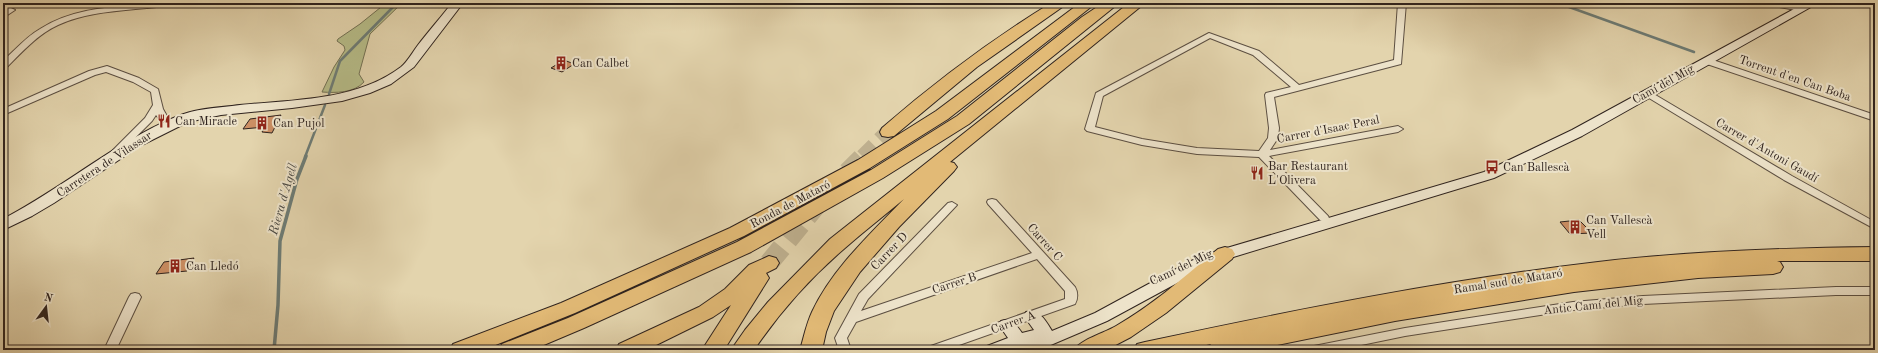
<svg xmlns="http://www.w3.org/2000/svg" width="1878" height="353" font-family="'Old Standard TT',serif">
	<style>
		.green { fill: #b6bc88; stroke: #727053 }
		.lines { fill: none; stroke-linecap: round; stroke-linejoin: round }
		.stream-far1 { stroke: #6d7c76; stroke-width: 2.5 }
		.stream { stroke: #6d7c76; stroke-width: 3.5 }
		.building { fill: #cc8f64; stroke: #2f231e }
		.highway-tunnel-far1 { stroke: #bfb190; stroke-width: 16; stroke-dasharray: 16 8; stroke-linecap: butt }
		.highway-tunnel { stroke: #bfb190; stroke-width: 20; stroke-dasharray: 20 10; stroke-linecap: butt }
		.street-casing { stroke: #5c4f42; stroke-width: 2 }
		.secondary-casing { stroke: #2f231e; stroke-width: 2 }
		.highway-casing { stroke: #2f231e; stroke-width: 2 }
		.street { fill: #ede3ca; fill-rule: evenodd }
		.secondary { fill: #ede3ca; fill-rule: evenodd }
		.highway { fill: #e2ba76; fill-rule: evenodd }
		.labels { text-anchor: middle; stroke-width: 4; stroke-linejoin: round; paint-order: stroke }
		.poi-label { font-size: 12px; fill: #2f231e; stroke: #ede3ca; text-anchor: start }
		.street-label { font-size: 12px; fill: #2f231e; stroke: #ede3ca }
		.water-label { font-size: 13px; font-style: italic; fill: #494843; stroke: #ede3ca }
	</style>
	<rect width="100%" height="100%" fill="#e3d4ad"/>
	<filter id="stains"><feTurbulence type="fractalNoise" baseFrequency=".005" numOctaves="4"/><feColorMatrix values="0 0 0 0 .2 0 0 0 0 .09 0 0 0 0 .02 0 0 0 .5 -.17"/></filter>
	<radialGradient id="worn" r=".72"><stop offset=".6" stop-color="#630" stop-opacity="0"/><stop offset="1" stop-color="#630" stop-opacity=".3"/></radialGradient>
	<path class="green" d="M386 3H402L370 34 359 74 364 82C354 93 336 93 322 92L334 67 345 50 344 46 337 41 338 39 360 24Z"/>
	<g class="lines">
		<path class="stream-far1" d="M1558 3 1694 52
			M329 94 340 61 397 3
			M305 157 325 105"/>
		<path class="stream" d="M274 350 278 305 280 241 297 179 306 156"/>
	</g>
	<path class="building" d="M564 60 574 64 562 72 551 68Z
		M281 115 272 133 262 132 265 127 243 129 250 119Z
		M1579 220 1592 233 1570 234 1560 222Z
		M194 258 187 271 156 274 164 262Z"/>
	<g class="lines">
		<path class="highway-tunnel-far1" d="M863 157 888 132"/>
		<path class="highway-tunnel" d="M769 263 824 196 864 156"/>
		<g class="street-casing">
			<path id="street" d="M154 3H175L171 5C134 11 93 9 58 25 38 34 22 52 6 68L3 69V61C15 50 26 37 40 29 74 7 116 7 154 3Z
				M1398 3H1406L1401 64 1274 97 1279 128 1278 138 1270 150 1398 126 1403 129 1398 132 1269 156 1328 216 1329 218 1328 220H1320L1259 157 1197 154 1142 145 1087 131 1085 129 1096 93 1209 33 1259 51 1299 85 1394 60ZM1210 38 1253 55 1291 87 1266 93 1265 95 1269 128 1268 138 1259 151 1197 148 1142 139 1095 127 1103 96Z
				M1768 3H1783L1804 7 1805 9 1801 11 1769 5Z
				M8 8H11L15 10 3 18V12Z
				M1707 58 1875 115V121L1704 63 1703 61Z
				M107 66 139 78 158 89 163 109 168 118 166 120H160L156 115 152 121 117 156 114 157 109 154 145 118 153 105 151 92 133 82 106 72 95 75 3 115V109L89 71Z
				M1647 90 1792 176 1875 222V229L1784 180 1644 95 1643 93Z
				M992 199 996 200 1075 287C1078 292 1078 299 1075 304L945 350H926L928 347 1065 299V291L1037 259 856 322 847 338 851 350H839L835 338 859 294 948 203 952 202 957 205 868 299 861 311 1032 253 988 204 987 202 988 200Z
				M1836 287H1875V295H1836L1643 304 1573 310 1405 336 1337 350H1308L1310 347 1314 346 1405 328 1573 302 1643 296Z
				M135 293 139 294 141 297 116 350H104L129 297 131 294Z"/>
		</g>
		<g class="secondary-casing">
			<path id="secondary" d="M452 3H463L414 67 391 84 370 93 342 101 292 108 221 115 188 122 140 146 54 203 32 216 3 230V219C63 188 115 142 178 116 195 109 214 108 232 106 288 99 353 103 401 67 408 61 412 53 418 45 429 31 441 17 452 3Z
				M1805 3H1818L1582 136 1494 178 1230 258 1203 269 1107 321 1039 350H984L987 346 1008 338 999 325 1001 321C1012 317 1016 325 1022 333L1034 330 1024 316 1026 312C1039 308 1046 321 1052 331L1095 313 1191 261 1220 250 1484 172 1572 130Z"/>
		</g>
		<g class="highway-casing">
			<path id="highway" d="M1051 3H1068L977 67 894 136 888 137 882 136 880 132 882 128C935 82 991 40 1051 3Z
				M1080 3H1096L948 119 870 168 744 236 575 313 483 350H450L453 344 561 303 730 228 858 160 936 111Z
				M1103 3H1119L969 124 883 178 751 252 584 328 532 350H499L502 344 568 318 737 242 871 170 957 116 1082 17Z
				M1129 3H1145L950 162 954 163 957 167 954 171 899 227 860 272 834 311 826 332 822 350H800C804 337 806 325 812 312 832 269 871 233 904 199 885 215 864 231 845 248 811 277 779 313 754 350H731L745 330 768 302 830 239Z
				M1225 247 1232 249 1235 254 1232 259 1166 313 1131 337 1106 350H1074C1080 340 1104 333 1116 326 1153 305 1185 276 1218 249Z
				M1875 247V261H1777L1780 262 1783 267 1780 272 1773 274 1698 278 1574 292 1395 321 1253 350H1206L1211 344 1182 350H1134L1137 344 1145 342C1295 310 1445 280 1598 262 1690 251 1782 248 1875 247Z
				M769 256 776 258 779 263 776 268 766 273 769 278 724 350H702L731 305 713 317 646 350H616L619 344 699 307 725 289 749 265Z"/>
		</g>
		<use href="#street" class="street"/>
		<use href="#secondary" class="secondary"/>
		<use href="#highway" class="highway"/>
	</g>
	<defs>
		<g id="building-bare" transform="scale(1.08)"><path d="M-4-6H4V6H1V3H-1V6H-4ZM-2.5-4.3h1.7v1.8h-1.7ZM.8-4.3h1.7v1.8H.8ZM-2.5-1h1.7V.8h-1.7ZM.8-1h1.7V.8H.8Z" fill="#8f2418" stroke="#ede3ca" stroke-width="2.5" paint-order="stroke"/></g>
		<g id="restaurant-bare" transform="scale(1.08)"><path d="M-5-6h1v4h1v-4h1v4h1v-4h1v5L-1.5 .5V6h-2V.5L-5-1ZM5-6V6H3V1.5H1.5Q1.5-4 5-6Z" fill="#8f2418" stroke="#ede3ca" stroke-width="2.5" paint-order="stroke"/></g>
		<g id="bus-bare" transform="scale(1.08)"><path d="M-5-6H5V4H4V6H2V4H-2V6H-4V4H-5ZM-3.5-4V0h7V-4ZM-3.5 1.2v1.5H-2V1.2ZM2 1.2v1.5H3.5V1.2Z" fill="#8f2418" stroke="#ede3ca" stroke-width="2.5" paint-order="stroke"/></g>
	</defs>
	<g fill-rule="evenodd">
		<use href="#building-bare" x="561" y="63"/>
		<use href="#restaurant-bare" x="164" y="121"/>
		<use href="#building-bare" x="262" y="123"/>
		<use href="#bus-bare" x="1492" y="167"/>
		<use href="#restaurant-bare" x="1257" y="173"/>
		<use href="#building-bare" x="1575" y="227"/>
		<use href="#building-bare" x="175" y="266"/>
	</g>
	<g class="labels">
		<g class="poi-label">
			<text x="572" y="67">Can Calbet</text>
			<text x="175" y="125">Can Miracle</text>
			<text x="273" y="127">Can Pujol</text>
			<text x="1268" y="170">Bar Restaurant<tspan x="1268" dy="14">L'Olivera</tspan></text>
			<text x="1503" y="171">Can Ballescà</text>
			<text x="1586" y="224">Can Vallescà<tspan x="1586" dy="14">Vell</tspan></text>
			<text x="186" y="270">Can Lledó</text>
		</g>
		<g class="street-label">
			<text transform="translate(1795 78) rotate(19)" y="4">Torrent d'en Can Boba</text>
			<text transform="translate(1663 84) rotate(-29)" y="4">Camí del Mig</text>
			<text transform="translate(1328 129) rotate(-11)" y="4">Carrer d'Isaac Peral</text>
			<text transform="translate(1767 150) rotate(30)" y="4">Carrer d'Antoni Gaudí</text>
			<text transform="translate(104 164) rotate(-33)" y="4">Carretera de Vilassar</text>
			<text transform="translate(790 204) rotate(-28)" y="4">Ronda de Mataró</text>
			<text transform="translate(1045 242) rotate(48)" y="4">Carrer C</text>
			<text transform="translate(889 251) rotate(-46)" y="4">Carrer D</text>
			<text transform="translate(1181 267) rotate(-26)" y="4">Camí del Mig</text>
			<text transform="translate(1508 281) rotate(-9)" y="4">Ramal sud de Mataró</text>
			<text transform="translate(954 283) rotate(-18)" y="4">Carrer B</text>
			<text transform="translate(1593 305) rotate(-6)" y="4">Antic Camí del Mig</text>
			<text transform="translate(1013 322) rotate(-20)" y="4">Carrer A</text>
		</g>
		<g class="water-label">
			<text transform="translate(282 199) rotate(-74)" y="5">Riera d'Agell</text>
		</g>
	</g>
	<rect width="1878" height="353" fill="none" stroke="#e3d4ad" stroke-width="16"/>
	<rect x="4" y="4" width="1870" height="345" fill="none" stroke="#2f231e" stroke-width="2"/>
	<rect x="8" y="8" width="1862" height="337" fill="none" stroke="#2f231e"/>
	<g transform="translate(46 307) rotate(15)" stroke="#ede3ca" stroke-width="3" paint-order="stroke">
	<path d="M0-3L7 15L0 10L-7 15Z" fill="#2f231e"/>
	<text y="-6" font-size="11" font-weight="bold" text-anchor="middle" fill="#2f231e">N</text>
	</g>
	<rect width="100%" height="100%" filter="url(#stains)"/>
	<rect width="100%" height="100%" fill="url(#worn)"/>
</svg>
